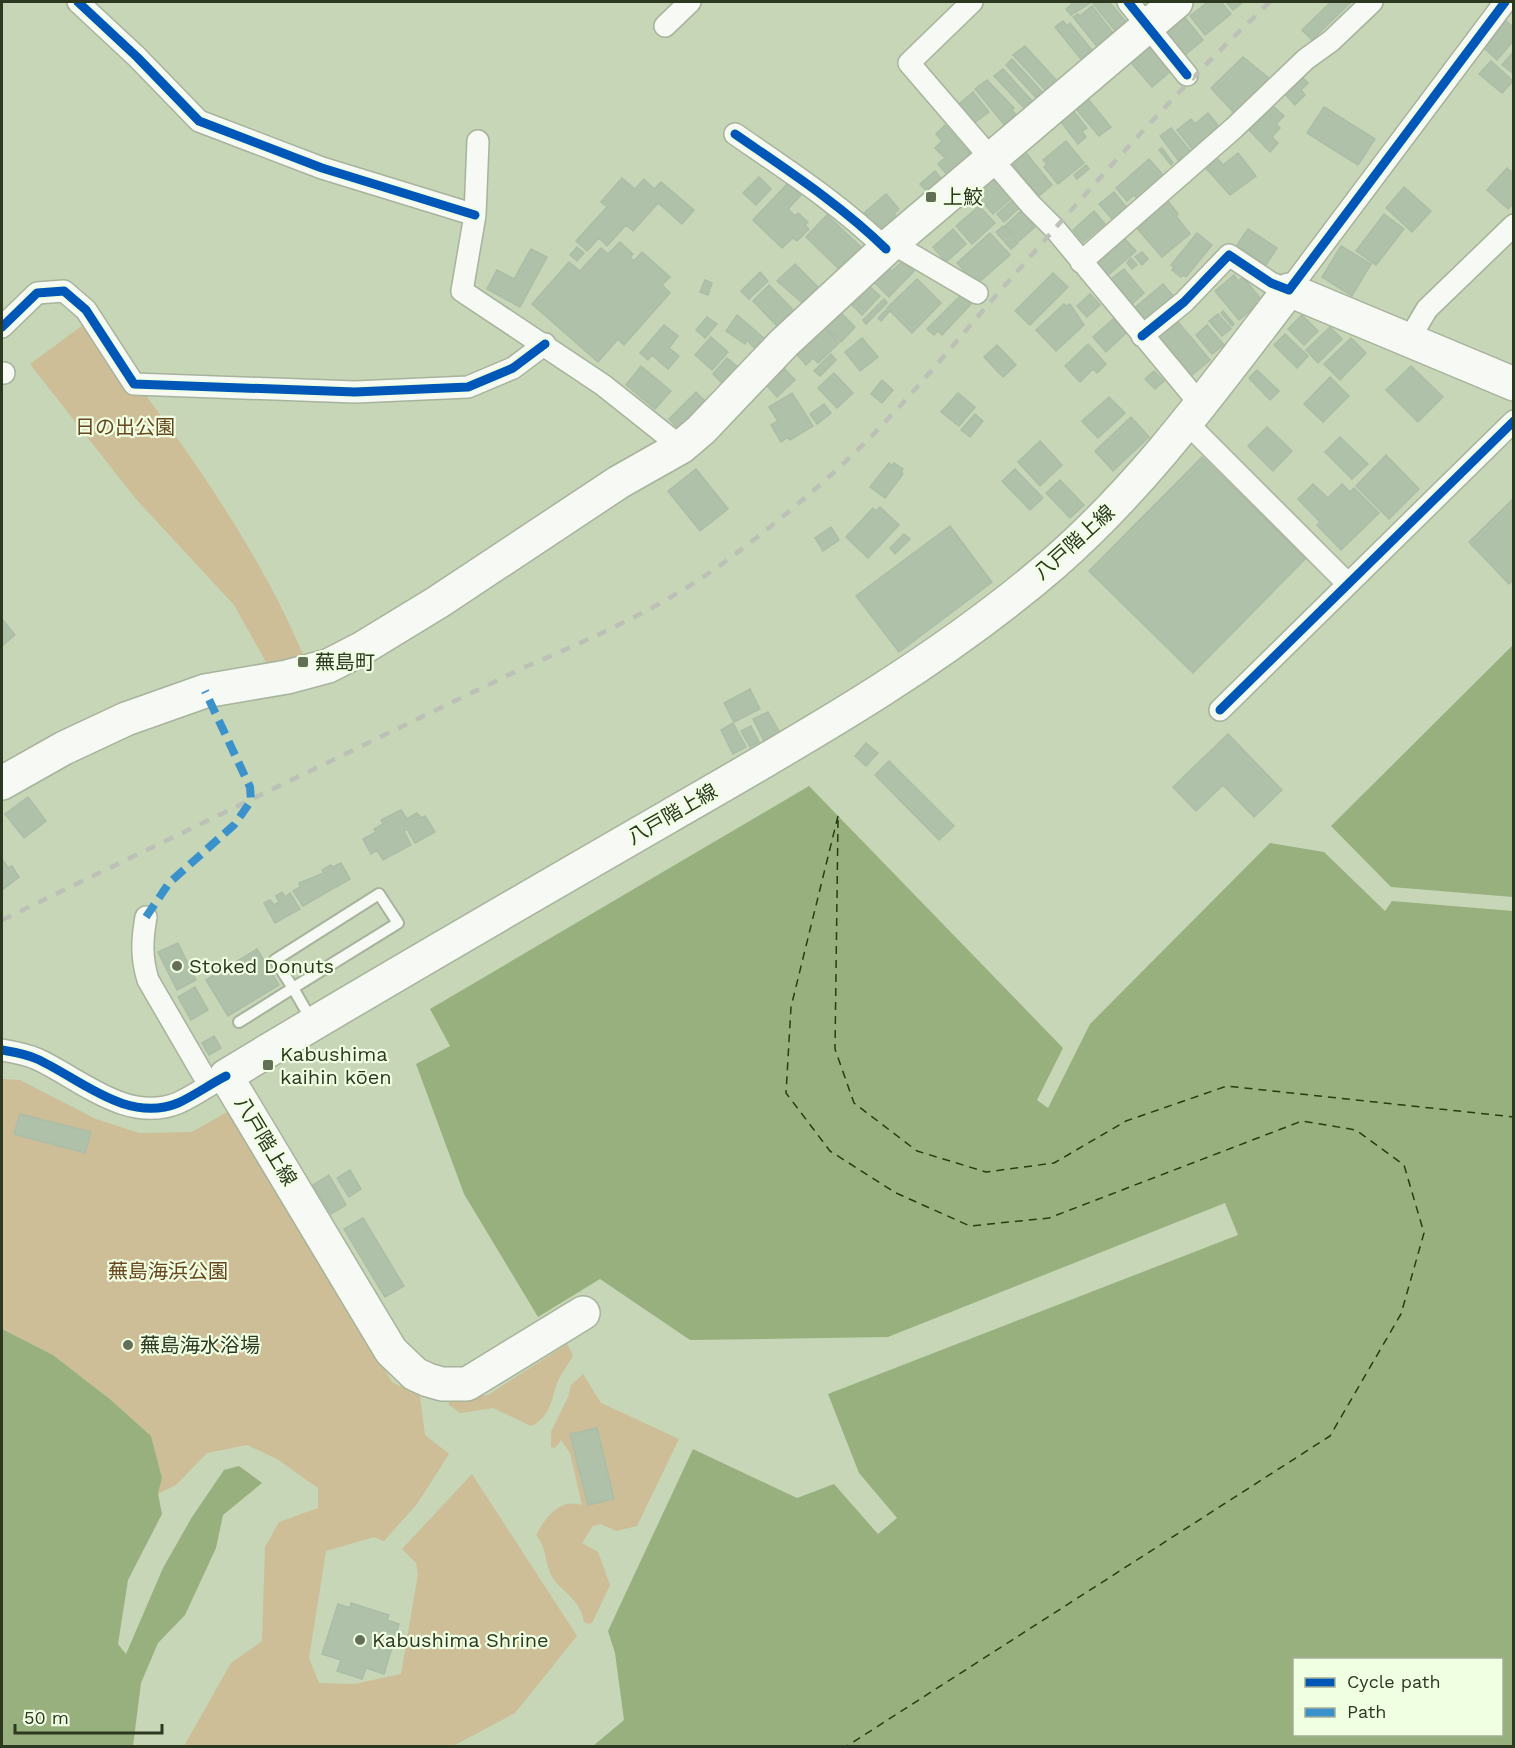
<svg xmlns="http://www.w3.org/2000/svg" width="1515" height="1748" font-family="'Work Sans','Noto Sans JP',sans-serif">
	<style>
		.green { fill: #cdbe97 }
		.water { fill: #98b07e; fill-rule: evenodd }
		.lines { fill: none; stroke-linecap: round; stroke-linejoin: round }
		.ferry { stroke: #293c10; stroke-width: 1.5; stroke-dasharray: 8 6; stroke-linecap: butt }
		.building { fill: #b0c1aa; stroke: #acbda7; stroke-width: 1.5 }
		.service-casing { stroke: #a7b39b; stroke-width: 14 }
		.minor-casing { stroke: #a7b39b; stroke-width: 24 }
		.primary-casing { stroke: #a7b39b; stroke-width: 36 }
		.service { stroke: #f6f9f4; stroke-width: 10 }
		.minor { stroke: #f6f9f4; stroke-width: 21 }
		.primary { stroke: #f6f9f4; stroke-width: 33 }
		.rail { stroke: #bcc0b7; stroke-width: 4.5; stroke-dasharray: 10 10; stroke-linecap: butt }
		.quiet { stroke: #3b92cb; stroke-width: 8; stroke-dasharray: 15 8; stroke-linecap: butt }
		.cycleway-casing { stroke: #f0ffe2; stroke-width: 13 }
		.cycleway { stroke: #0057b8; stroke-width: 9 }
		.poi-dot { fill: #636f56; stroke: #f0ffe2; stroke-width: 2 }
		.labels { text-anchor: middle; stroke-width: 4.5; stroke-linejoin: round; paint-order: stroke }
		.poi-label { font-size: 20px; fill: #2d3821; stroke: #f0ffe2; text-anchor: start }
		.park-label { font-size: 20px; fill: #68471f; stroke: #f0ffe2 }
		.street-label { font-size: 20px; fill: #2d3821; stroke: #f0ffe2 }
	</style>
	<rect width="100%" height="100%" fill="#c6d6b7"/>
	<path class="green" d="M87 322C155 403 217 489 268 582 282 607 294 634 306 661L271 671 234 605 135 498 30 364Z
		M2 1079 20 1080 96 1119 139 1133 192 1132 232 1109 392 1382 420 1396 425 1435 449 1454 417 1504 384 1541 374 1537 326 1551 309 1658 319 1683 354 1684 401 1674 418 1574 416 1563 402 1549 472 1474 577 1636 515 1713 453 1746H184L231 1663 262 1641 265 1547 279 1522 318 1508V1488L277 1459 247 1445 207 1453 176 1485 158 1494 162 1478 151 1436 111 1400 53 1355 2 1329Z
		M567 1344 573 1355C569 1364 562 1372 558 1381 551 1399 551 1417 531 1426L493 1408 460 1413 449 1405 448 1400 488 1395Z
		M583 1374 601 1403 679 1439 637 1526 617 1531 600 1524 593 1526 582 1543 598 1552 610 1585 592 1623 588 1624 584 1622C580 1597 561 1593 551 1575 545 1562 546 1546 536 1535 546 1517 559 1498 582 1505L570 1453 561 1440 555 1448 551 1447V1432L568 1397 571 1385Z"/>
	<path class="water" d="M1513 645V897L1391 887 1331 826Z
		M809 786 1063 1048 1037 1100 1048 1108 1090 1024 1270 843 1324 852 1385 911 1392 901 1513 911V1746H593L624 1720 615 1653 608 1631 693 1449 797 1498 834 1484 878 1534 897 1518 859 1473 828 1394 1238 1235 1225 1203 888 1337 690 1340 600 1279 538 1317 464 1194 416 1064 450 1046 430 1009ZM1294 1660H1502V1734H1294Z
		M2 1329 53 1355 111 1400 151 1436 162 1478 158 1494 162 1514 128 1580 118 1644 126 1654 163 1568 192 1517 224 1470 239 1466 262 1483 223 1515 216 1548 185 1615 158 1643 141 1683 133 1746H2Z"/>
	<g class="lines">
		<path class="ferry" d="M838 816 791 1007 786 1093 830 1151 896 1193 970 1226 1049 1218 1302 1121 1356 1130 1404 1165 1424 1233 1401 1314 1330 1436 847 1746
			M838 820 835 1049 854 1103 917 1151 986 1172 1054 1163 1126 1121 1227 1086 1514 1117"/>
	</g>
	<path class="building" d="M1074 2H1089L1090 3 1071 15 1066 9Z
		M1092 2H1109L1128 24 1117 33Z
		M1208 2H1221L1231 14 1205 35 1190 16Z
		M1226 2H1243L1233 10Z
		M1331 2H1351L1312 40 1302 30Z
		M1092 6 1116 37 1100 50 1073 17 1078 14 1080 16Z
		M1181 13 1203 40 1185 55 1163 28Z
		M1063 21 1067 26 1070 23 1095 54 1084 63 1055 27Z
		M1506 21 1514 28V40L1497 60 1484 48Z
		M1148 43 1171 71 1152 87 1129 60Z
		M1025 46 1058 82 1047 92 1013 55Z
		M1514 51V74L1502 65Z
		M1243 57 1270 79 1234 113 1211 88Z
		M1012 59 1045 95 1039 101 1006 65Z
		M1491 61 1513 81 1502 93 1479 74Z
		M1003 69 1034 103 1026 110 994 76Z
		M1301 76 1308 83 1301 90 1305 95 1295 105 1284 93Z
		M987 80 1014 108 1012 110 1019 118 1007 128 975 89Z
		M973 92 989 112 974 123 959 104Z
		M1084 94 1111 127 1099 136 1072 104Z
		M1273 106 1284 116 1276 124 1280 128 1272 137 1278 143 1270 152 1249 130Z
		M1070 107 1087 128 1082 131 1086 137 1078 144 1057 117Z
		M1324 107 1375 139 1358 165 1307 133Z
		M1208 113 1221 129 1193 150 1177 130 1191 119 1195 124Z
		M945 125 973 157 950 178 938 164 945 158 935 148 942 141 936 134Z
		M1171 128 1191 152 1179 161 1160 136Z
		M1066 141 1084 163 1058 184 1044 167 1047 164 1043 160Z
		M1022 148 1052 185 1039 196 1008 159Z
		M1162 148 1173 163 1171 165 1159 150Z
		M1238 153 1256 176 1230 195 1205 167 1217 158 1223 165Z
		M1149 159 1164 176 1138 199 1134 195 1127 201 1116 188Z
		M1086 165 1089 169 1077 179 1074 175Z
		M1507 168 1514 174V203L1508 209 1487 190Z
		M935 171 945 183 931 196 920 184Z
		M994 173 1014 196 993 214 974 192Z
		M759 177 771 189 756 205 743 193Z
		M622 178 635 189 644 179 654 189 661 182 694 210 682 224 658 203 633 231 626 225 607 246 599 238 587 251 576 241 607 207 601 202Z
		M788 183 801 195 788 209 795 216 798 213 808 222 805 225 809 229 797 241 793 238 782 248 753 220Z
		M1404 187 1431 211 1412 232 1386 208Z
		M1114 192 1127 208 1113 220 1099 204Z
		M886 194 899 209 894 214 898 220 885 231 880 225 877 228 864 213Z
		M1013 200 1020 207 1004 222 997 214Z
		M1168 201 1178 214 1176 216 1190 234 1162 257 1136 227Z
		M979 206 995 223 972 244 956 226Z
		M1021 211 1035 227 1019 241 1005 226Z
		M1094 211 1105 224 1083 242 1073 230Z
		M1384 214 1404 229 1376 265 1356 251Z
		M827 215 864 250 841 271 806 237Z
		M1003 226 1018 243 1011 249 996 232Z
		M953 229 966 244 946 262 933 247Z
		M1248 229 1277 248 1266 265 1237 245Z
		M990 233 1010 255 977 284 957 263Z
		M1197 233 1212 245 1186 277 1184 275 1181 277 1172 270 1174 267 1171 265Z
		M1123 237 1136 251 1107 276 1094 261Z
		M620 242 633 254 630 257 634 261 642 252 670 277 662 285 670 293 624 345 618 339 598 362 532 304 569 262 580 271 601 248 608 254Z
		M1341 246 1371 264 1352 296 1322 277Z
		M577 247 584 253 577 261 570 255Z
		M531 249 547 257 520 307 487 289 497 270 514 279Z
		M1142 252 1148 259 1142 265 1135 257Z
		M1131 258 1137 265 1132 269 1127 263Z
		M903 261 914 271 889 297 872 280 887 266 892 271Z
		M795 264 822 291 806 306 777 281Z
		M1124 269 1144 293 1132 304 1111 279Z
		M760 272 768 281 749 299 741 291Z
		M1053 273 1068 287 1030 325 1015 311Z
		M1234 275 1238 281 1243 277 1260 298 1255 301 1258 304 1239 320 1215 291Z
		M917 279 941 303 912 333 887 308Z
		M705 280 712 283 708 295 700 292Z
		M1163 284 1174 297 1144 322 1133 309Z
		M769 285 796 313 780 329 753 301Z
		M868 285 880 296 862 315 850 303Z
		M1090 294 1100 305 1087 317 1077 306Z
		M961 295 971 304 942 335 938 331 934 335 927 329Z
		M884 299 887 303 866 324 863 320Z
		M1064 304 1067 306 1070 304 1084 325 1056 351 1036 330Z
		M838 310 855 327 841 342 823 325Z
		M886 310 889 312 881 321 878 318Z
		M1223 311 1234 324 1232 326 1221 313Z
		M1218 314 1231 329 1222 336 1209 321Z
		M737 315 766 340 756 350 747 340 745 344 726 331Z
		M1302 315 1318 331 1304 345 1288 329Z
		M707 317 717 324 705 338 696 330Z
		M1113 319 1126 333 1106 352 1093 337Z
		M1178 322 1210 360 1191 376 1159 338Z
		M664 325 678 336 669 348 679 356 668 369 652 355 648 360 640 353Z
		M1207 325 1224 345 1212 354 1196 335Z
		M823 326 839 343 818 363 813 358 806 365 796 353Z
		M1330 327 1342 339 1318 363 1306 350Z
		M1285 334 1308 356 1297 368 1274 345Z
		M711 337 728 352 712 370 695 355Z
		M862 338 878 357 860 371 845 352Z
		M1351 338 1366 353 1340 380 1324 364Z
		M1088 344 1106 364 1097 373 1093 369 1080 382 1065 366Z
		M997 345 1016 365 1003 377 984 357Z
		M831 354 836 360 820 376 814 371Z
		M727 358 738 367 723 384 713 374Z
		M781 365 795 380 777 397 764 382Z
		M641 366 671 391 655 409 626 385Z
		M1411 366 1443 397 1418 422 1386 390Z
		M1257 370 1279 391 1270 400 1249 378Z
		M1154 371 1164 381 1155 389 1145 379Z
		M834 373 853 393 837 408 818 388Z
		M1330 377 1349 396 1323 422 1304 404Z
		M882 380 893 390 882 403 871 394Z
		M696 392 709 405 682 432 669 419Z
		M792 393 813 426 790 440 788 437 781 442 771 425 778 421 769 407Z
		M958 393 975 407 959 426 941 412Z
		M1109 397 1125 413 1098 438 1082 421Z
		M824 404 831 413 817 424 810 414Z
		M975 414 983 421 970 437 961 430Z
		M1131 417 1149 437 1113 471 1095 451Z
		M1267 427 1292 451 1273 471 1248 446Z
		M1340 437 1368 464 1352 479 1325 452Z
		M1040 441 1062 465 1040 486 1018 462Z
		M1386 455 1419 489 1389 519 1356 486Z
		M1202 457 1306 558 1193 673 1089 571Z
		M889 463 892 466 894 463 903 469 901 472 903 474 885 498 870 487Z
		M696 469 728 509 700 531 668 491Z
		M1015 469 1043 498 1030 510 1002 481Z
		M1060 480 1084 505 1070 518 1046 493Z
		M1313 484 1328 498 1342 484 1350 492 1354 488 1379 513 1341 550 1317 525 1320 522 1298 499Z
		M1514 498V579L1509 584 1469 542Z
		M880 507 899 525 868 558 846 537 873 508 876 511Z
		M950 526 992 582 899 652 856 596Z
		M831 527 839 540 823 551 815 538Z
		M904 534 910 539 895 554 890 548Z
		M2 619 15 635 2 646Z
		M750 689 760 709 734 722 724 703Z
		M768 712 780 733 764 741 753 719Z
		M733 723 746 747 733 754 721 730Z
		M751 726 759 742 750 747 741 731Z
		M1228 734 1282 790 1254 817 1223 785 1196 811 1173 787Z
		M866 743 878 753 866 766 855 756Z
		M889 761 954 826 939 840 875 775Z
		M28 797 46 821 24 838 5 814Z
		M401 810 407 819 417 813 421 818 425 816 435 832 415 843 407 829 404 831 411 845 383 860 377 850 371 854 363 839 376 832 374 829 383 824 381 820Z
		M2 859 8 868 12 866 19 877 2 890Z
		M341 863 350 879 303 906 293 891 300 887 299 883 324 873 322 870 331 865 333 867Z
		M282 892 285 897 290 893 300 909 275 923 264 903 270 900 274 905 279 902 276 896Z
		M178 943 196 980 177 990 158 952Z
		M257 949 279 985 228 1016 206 980Z
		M195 987 208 1010 191 1020 178 997Z
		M214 1036 221 1048 209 1055 202 1043Z
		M20 1114 91 1132 85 1153 14 1134Z
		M350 1170 361 1189 349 1197 337 1178Z
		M329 1175 346 1205 331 1214 313 1185Z
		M363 1218 404 1286 385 1297 344 1229Z
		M597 1428 614 1499 588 1505 570 1434Z
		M351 1603 389 1615 387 1620 399 1624 384 1674 366 1668 362 1679 337 1671 341 1660 322 1654 338 1604 350 1608Z"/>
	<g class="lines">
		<g class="service-casing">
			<path id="service" d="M379 894 398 923 293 988 275 960Z
				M239 1022 293 988 312 1021"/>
		</g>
		<g class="minor-casing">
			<path id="minor" d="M78 2 137 57 199 121 322 168 475 215
				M972 2 909 63 1031 205 1055 229 1201 405
				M1128 2 1187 75
				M665 26 690 2
				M735 134C787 170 840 204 886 249
				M478 141 475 215 462 291 603 385 681 447
				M892 243 977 293
				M1081 262 1234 128 1306 59 1331 41 1372 2
				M2 327 37 293 64 291 86 310 134 384 355 392 468 387 513 368 545 344
				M1142 336 1184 302 1229 255 1271 283 1289 290 1505 2
				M1408 341 1427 309 1514 225
				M2 373H4
				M1188 424 1347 583
				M1220 710 1514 421
				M146 917C142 940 141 957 148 980L209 1085
				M2 1050C14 1052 26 1054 37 1059 79 1078 127 1124 178 1103 194 1096 210 1084 226 1076"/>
		</g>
		<g class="primary-casing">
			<path id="primary" d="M2 783 64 748 126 719 205 691 287 677 328 666 361 649 438 602 619 482 681 447 701 430 784 343 892 243 1176 2
				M583 1313 467 1384H442L428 1380 415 1374 391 1351 226 1076C371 988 519 903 666 818 799 741 936 665 1053 564 1145 484 1215 386 1289 290L1514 384"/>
		</g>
		<use href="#service" class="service"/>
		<use href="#minor" class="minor"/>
		<use href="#primary" class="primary"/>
		<path class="rail" d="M2 920 525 667C598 636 670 604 734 555 788 514 840 470 886 421 926 379 962 334 1000 291 1087 192 1174 92 1270 2"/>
		<path class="quiet" d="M146 917 169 883 234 825 251 801 250 787 205 691"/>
		<g class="cycleway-casing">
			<path id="cycleway" d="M78 2 137 57 199 121 322 168 475 215
				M1128 2 1187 75
				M735 134C787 170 840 204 886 249
				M2 327 37 293 64 291 86 310 134 384 355 392 468 387 513 368 545 344
				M1142 336 1184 302 1229 255 1271 283 1289 290 1505 2
				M1220 710 1514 421
				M2 1050C14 1052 26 1054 37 1059 79 1078 127 1124 178 1103 194 1096 210 1084 226 1076"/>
		</g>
		<use href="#cycleway" class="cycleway"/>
	</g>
	<g class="poi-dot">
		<rect x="925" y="191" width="12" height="12" rx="3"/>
		<rect x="297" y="656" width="12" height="12" rx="3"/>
		<circle cx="177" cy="966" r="6"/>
		<rect x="262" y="1059" width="12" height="12" rx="3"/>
		<circle cx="128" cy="1345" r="6"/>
		<circle cx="360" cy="1640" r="6"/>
	</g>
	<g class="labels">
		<g class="poi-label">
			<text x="943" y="204">上鮫</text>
			<text x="315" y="669">蕪島町</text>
			<text x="189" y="973">Stoked Donuts</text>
			<text x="280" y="1061">Kabushima<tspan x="280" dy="23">kaihin kōen</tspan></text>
			<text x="140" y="1352">蕪島海水浴場</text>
			<text x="372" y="1647">Kabushima Shrine</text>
		</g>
		<g class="park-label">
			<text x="125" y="434">日の出公園</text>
			<text x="168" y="1278">蕪島海浜公園</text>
		</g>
		<g class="street-label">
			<text transform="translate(1074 542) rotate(-42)" y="7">八戸階上線</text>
			<text transform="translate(672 814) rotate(-30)" y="7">八戸階上線</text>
			<text transform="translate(266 1141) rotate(59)" y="7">八戸階上線</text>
		</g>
	</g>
	<rect width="1515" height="1748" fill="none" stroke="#2d3821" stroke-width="6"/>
	<rect x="1293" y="1658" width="210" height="78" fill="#f0ffe2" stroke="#a2af95" stroke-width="1.5"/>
	<rect x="1305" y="1678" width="30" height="9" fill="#0057b8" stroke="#a2af95" stroke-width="1.5"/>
	<text x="1347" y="1688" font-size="18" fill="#2d3821">Cycle path</text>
	<rect x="1305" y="1708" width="30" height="9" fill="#3b92cb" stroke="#a2af95" stroke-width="1.5"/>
	<text x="1347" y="1718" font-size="18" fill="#2d3821">Path</text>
	<path d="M15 1724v9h147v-9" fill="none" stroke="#2d3821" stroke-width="3"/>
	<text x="24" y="1724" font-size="18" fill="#2d3821" stroke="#f0ffe2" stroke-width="4.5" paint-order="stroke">50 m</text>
</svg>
